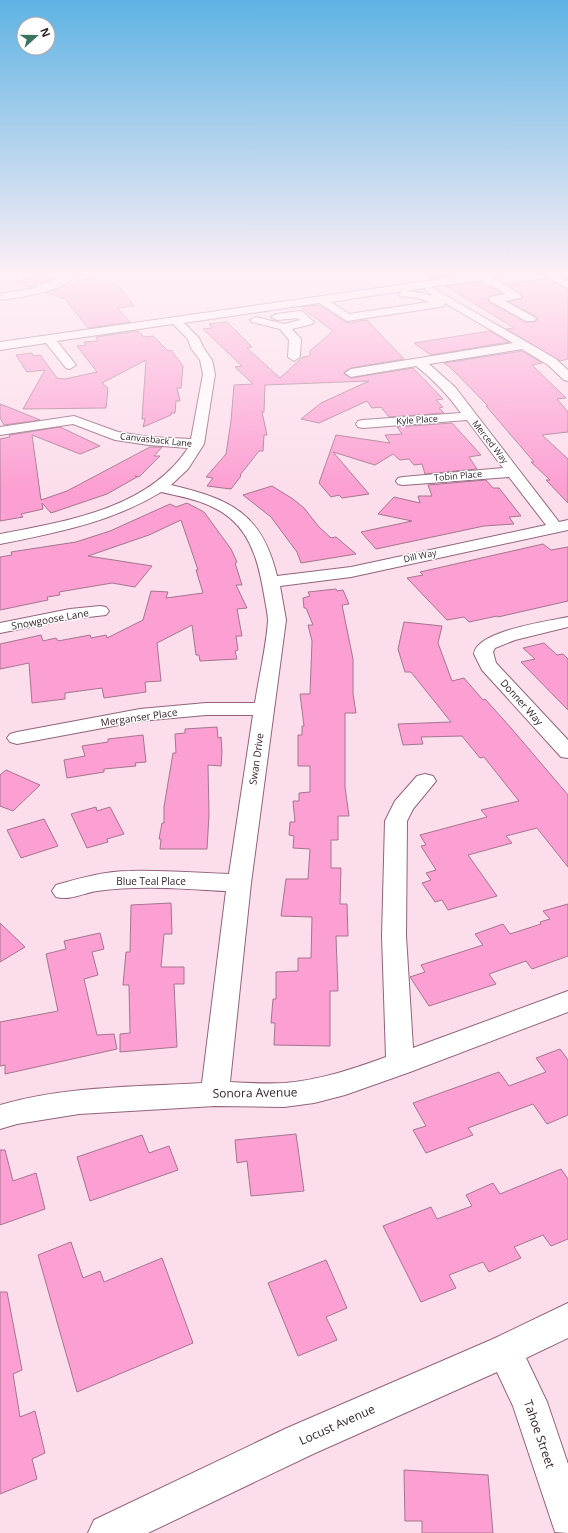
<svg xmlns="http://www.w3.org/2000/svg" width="568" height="1533" font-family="'Open Sans',sans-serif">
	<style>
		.building { fill: #fc9fd2; stroke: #a4768e }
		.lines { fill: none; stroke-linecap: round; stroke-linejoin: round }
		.minor-casing { stroke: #91647c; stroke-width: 2 }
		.minor { fill: #fff; fill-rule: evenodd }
		.labels { text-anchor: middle; stroke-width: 3; stroke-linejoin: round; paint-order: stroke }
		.far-street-label { font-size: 9px; fill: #2d1b25; stroke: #fff }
		.street-label { font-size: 10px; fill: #2d1b25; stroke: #fff }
		.near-street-label { font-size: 12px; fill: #2d1b25; stroke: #fff }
	</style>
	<rect width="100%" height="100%" fill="#fcddec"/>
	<path class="building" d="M425 274H464L433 279Z
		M41 275 51 279 30 287 15 282Z
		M85 279 118 285 134 306 117 308 130 322 88 328 65 299 46 293 67 284 71 285Z
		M547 279 568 289V359L560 361 506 329 514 328 446 286 481 282 502 293 490 296 488 298 489 302 525 322H534L538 319 535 316 509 302 521 299 523 296 506 284Z
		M319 305 347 323 367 320 404 359 351 368 344 372V374L351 378 413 368 443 399 436 400 443 407 439 408 444 413 389 417 381 407 372 408 367 401 319 423 301 419 321 403 369 381 265 385 264 412H262L267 435H264L263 451H259L240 475 241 476 231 489 207 486 213 478 206 477 226 454 231 421 234 385 253 384 235 367 242 366 203 329 212 328 209 324 227 322 252 347 247 348 280 378 303 357 310 356V351L333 331 300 307Z
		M138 331 144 337 153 336 168 351 171 350 183 366 181 388H177L180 401H176L175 413H171V415L143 427 145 419H142L146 360 102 383 108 388 106 408 23 409 45 370 27 372 16 355 32 353 33 356 40 355 57 378 65 379 97 372 77 346 86 345 84 342 98 341 96 337Z
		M490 331 509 342 431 355 414 343Z
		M522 351 542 363 532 365 566 398 557 399 568 412V432L542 435 568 459V503L546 480H550L531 462H534L486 406H488L452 369 444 363Z
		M0 404 13 409 40 420 4 425 0 418Z
		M452 423 481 455 469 457 477 469 425 474 422 464 414 465 409 459 400 460 393 454 375 465 333 452 369 494 342 498 339 495 331 497 319 483 336 435 390 443 385 435 402 434 397 427Z
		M60 427 100 446 80 454 32 435 41 500 67 491 150 447H162L154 456H160L139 477 135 476 137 477 107 494 51 513 42 503 43 509 21 514 23 517 0 521V439L10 437 9 435Z
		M486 480 493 488H499L521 516 509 517 514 524 484 526 376 549 361 532 412 521 378 514 394 497 420 503 418 496H432L428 485Z
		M272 486 293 499 304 508 319 527 331 538 336 537 356 554 301 563 297 552 271 517 243 495Z
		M187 503 204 512 231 549 237 562 235 563 242 585H236L247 608 237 609 242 636H236L238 650 235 651 237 659 200 661 199 655H196L192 625 157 643 161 681 145 682 146 692 104 698 102 688 65 693V699L32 703 29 663 0 669V644L41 635 43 641 56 638 58 641 90 635 91 638 106 635 107 638 143 620 151 591 168 592 166 598 203 593 196 570H198L181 520 149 535 88 556 152 566 135 587 112 583 59 592 60 595 47 597 48 600 0 610V557L12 555 11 552 76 542 110 531 170 504 176 507Z
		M543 544 551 550 568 547V601L498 617 497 616 469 622 464 617 447 620 407 578 423 575 420 572Z
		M336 589 337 591 343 590 349 604 342 605 353 659V694L356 713H345V787L349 816H338V840H331V868H341L340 904H347L348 936H336L338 991H330V1046L274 1045 275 1023H271L273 999H276V972L298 971V958H311L312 917 281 916 286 879H308L310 849 293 848 294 836 289 835 290 822H295L293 801H299V793L310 792V766H298V735H302V726H304L300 694H310L312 641 308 625H313L306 608H304L303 598 310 596 308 592Z
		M404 622 442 626 438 643 452 681 464 678 483 700 485 699 511 728 568 795V867L537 828 506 836 512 843 468 855 497 896 448 910 442 900 435 902 422 883 431 880 426 873 436 870 421 846 426 845 420 835 487 817 481 810 519 801 484 757 480 758 462 736 421 737 423 744 403 745 398 724 451 722 411 672H405L398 649Z
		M544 643 557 655 563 654 568 659V710L521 662 535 659 523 648Z
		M217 727 218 738 221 737 222 752 221 766 208 765 209 815 207 849H160L161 839H159L162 823H164V807L173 753H176L175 734 185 733V729Z
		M143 735 146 762 135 763 136 766 104 769V772L67 778 64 760 85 756 82 746 108 742V739Z
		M6 770 40 785 13 811 0 806V775Z
		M96 807 97 811 110 807 124 834 107 839 108 842 87 848 71 814Z
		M44 819 58 846 21 858 7 830Z
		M171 903 172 934H164L161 967H184V984H174L177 1047 120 1052V1034L130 1033 129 985H123L126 952H130L131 905Z
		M568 904V956L532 969 526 961 489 974 496 984 429 1006 410 977 425 972 421 965 483 945 475 934 503 924 510 934 541 924 540 922 550 919 543 911Z
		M0 923 25 947 0 962Z
		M100 933 104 949 92 952 98 975 84 979 97 1035 114 1034 117 1049 5 1074V1065L0 1066V1022L58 1011 46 954 66 949 64 941Z
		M560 1049 568 1060V1115L547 1124 533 1104 468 1128 473 1135 426 1153 413 1130 426 1126 413 1103 499 1072 509 1086 546 1072 536 1058Z
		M296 1134 304 1191 251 1196 247 1161 237 1163 235 1140Z
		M142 1135 149 1153 169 1146 178 1170 90 1201 77 1157Z
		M0 1150H5L13 1181 36 1173 45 1209 0 1225Z
		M561 1169 568 1179V1239L551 1246 543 1235 514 1247 521 1258 489 1272 483 1262 449 1275 456 1288 421 1302 383 1226 431 1207 437 1219 472 1206 466 1195 493 1183 500 1194Z
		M71 1242 83 1278 100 1271 104 1282 162 1258 193 1343 77 1392 38 1255Z
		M326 1260 347 1308 326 1317 337 1340 298 1356 268 1283Z
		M0 1292H7L22 1370 13 1374 20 1417 35 1411 45 1453 32 1459 37 1479 0 1494Z
		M404 1470 488 1475 493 1533H422V1521H405Z"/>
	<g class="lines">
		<g class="minor-casing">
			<path id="minor" d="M65 274H78C62 292 23 297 0 300V294L35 288Z
				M477 274H506L493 278 522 296 521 298 505 301 534 317 536 319 534 321H526L490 301 489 299 490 297 506 294 481 280 431 287 556 359 568 370V381L564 380 548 365 522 349 429 364 455 387 559 522 568 520V530L351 577 280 586 286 620 251 883 230 1082C248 1083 267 1084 285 1083 320 1080 353 1069 386 1057L382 936 385 821 395 801 417 776 425 774 433 776 436 781 413 809 407 821 406 936 413 1048 568 991V1012L410 1072 345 1095 314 1103 284 1107 215 1106 79 1114 17 1124 0 1129V1105C65 1086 135 1087 202 1083L226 891C183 889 140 885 97 891 83 893 70 901 56 897L52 891 56 885C80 878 105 871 131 871 163 870 196 873 229 874L253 715H206L140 721 17 744 10 742 7 738 10 734 17 732 140 709 206 703H255C259 676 266 648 268 621 268 614 266 607 265 600 260 570 254 538 230 518 211 502 184 497 161 492 112 522 56 533 0 544V534C67 521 148 509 188 448L149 445 115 440 73 424 0 435V427L74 416 118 432 149 437 191 439 203 374 200 360 191 348 188 339 173 324 57 341 76 365 70 369 66 368 46 343 0 350V342ZM426 288 425 290 433 296 418 292 406 291ZM402 291 399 294 400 296 418 298 429 302 349 314 331 302ZM319 303 347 321 440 307 444 306 445 303 513 343 351 369 345 373 351 377 416 366C434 380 448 395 461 413L363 420 358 421 356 424 358 427 363 428 467 420 503 468 403 477 398 478 396 481 398 484 403 485 509 477 546 525 351 567 277 576C262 513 230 499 171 485L188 469 204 444 215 374 212 360 203 347 199 338 184 323Z
				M541 274H555L568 281V288Z
				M299 311 303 312 314 322 312 324 292 329 301 339 300 357 294 361 288 357 289 340 280 329 252 322 250 320 256 317 284 324 300 320 297 318 277 320 271 317 277 314Z
				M100 606 106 607 109 611 106 615 70 619 0 633V623L70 609Z
				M568 617V627L515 640 495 648 493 652 496 663 568 740V758L561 757 482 670 474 654C476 631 549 621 568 617Z
				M568 1303V1338L526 1358 547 1402 568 1464V1533L555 1532 513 1406 497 1372 313 1454 148 1533H88L94 1520 287 1428 493 1339Z"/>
		</g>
		<use href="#minor" class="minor"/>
	</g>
	<linearGradient id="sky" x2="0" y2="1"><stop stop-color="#5eb3e4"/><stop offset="0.56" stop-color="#fef0f6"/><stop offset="1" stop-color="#fef0f6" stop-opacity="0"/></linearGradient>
	<rect width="568" height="489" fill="url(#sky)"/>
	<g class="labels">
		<g class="far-street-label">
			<text transform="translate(417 420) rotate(-4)" y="3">Kyle Place</text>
			<text transform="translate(156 440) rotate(6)" y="3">Canvasback Lane</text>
			<text transform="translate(490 442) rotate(52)" y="3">Merced Way</text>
			<text transform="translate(458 476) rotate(-5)" y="3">Tobin Place</text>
			<text transform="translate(420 556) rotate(-12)" y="3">Dill Way</text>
		</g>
		<g class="street-label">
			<text transform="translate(50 619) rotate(-10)" y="4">Snowgoose Lane</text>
			<text transform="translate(522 702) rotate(48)" y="4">Donner Way</text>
			<text transform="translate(139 717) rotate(-8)" y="4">Merganser Place</text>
			<text transform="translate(256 759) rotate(-82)" y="4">Swan Drive</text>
			<text x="151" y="885">Blue Teal Place</text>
		</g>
		<g class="near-street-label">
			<text transform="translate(255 1093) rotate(-1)" y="4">Sonora Avenue</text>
			<text transform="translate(337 1425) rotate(-24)" y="4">Locust Avenue</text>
			<text transform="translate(539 1434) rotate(71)" y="4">Tahoe Street</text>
		</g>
	</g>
	<g transform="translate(36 36) rotate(69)"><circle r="19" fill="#ffffff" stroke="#aba4a8"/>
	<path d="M0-3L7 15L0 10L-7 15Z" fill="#3a755f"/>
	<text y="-6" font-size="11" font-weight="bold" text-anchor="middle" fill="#2d1b25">N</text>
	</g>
</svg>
